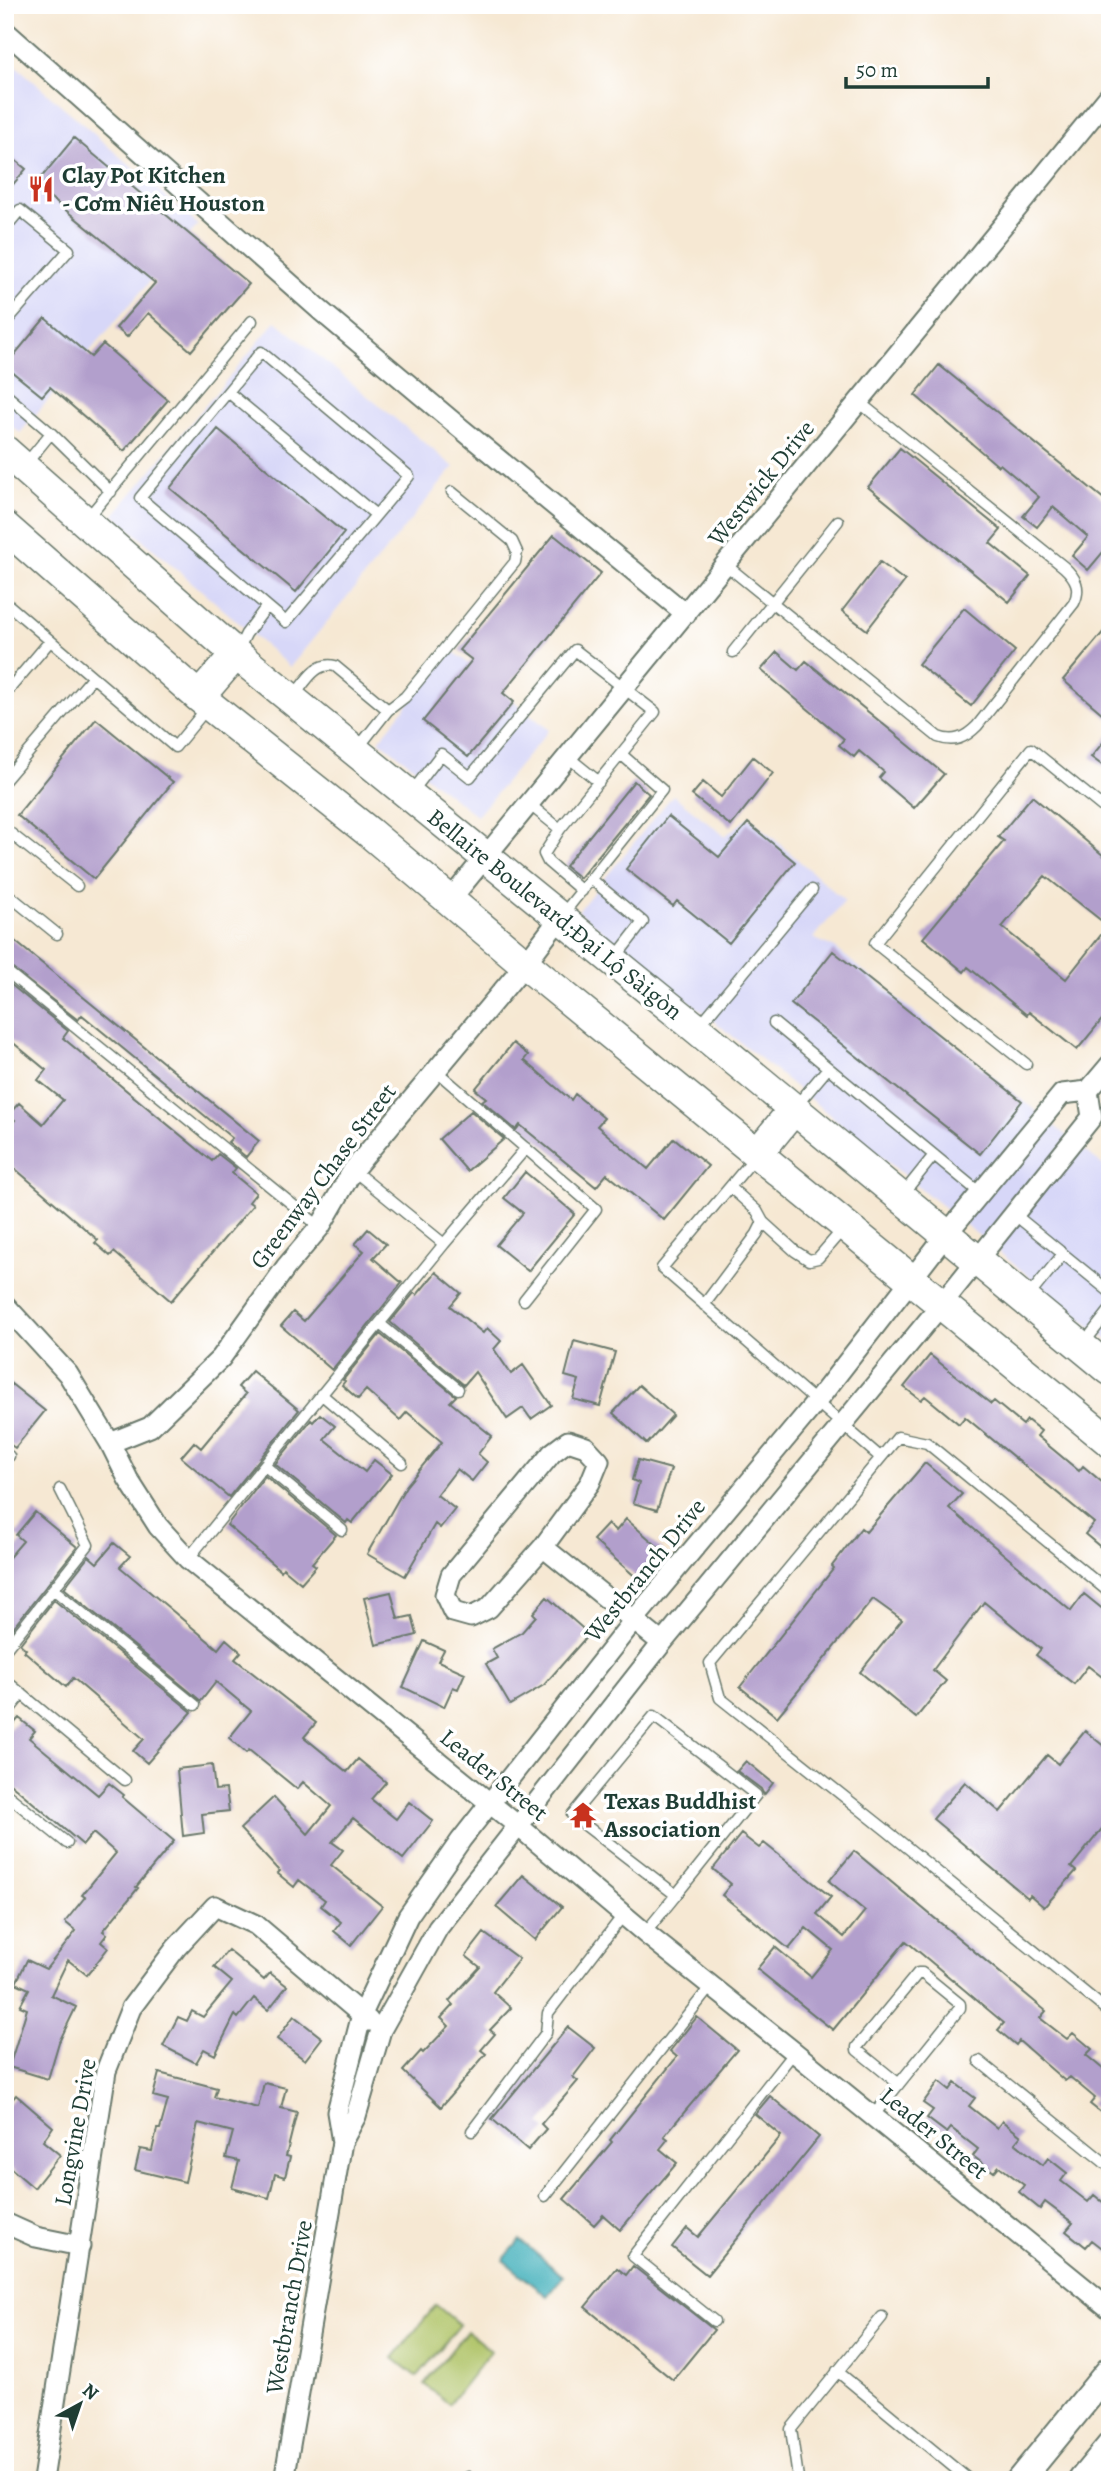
<svg xmlns="http://www.w3.org/2000/svg" width="1115" height="2485" font-family="Alegreya,serif">
	<style>
		.built { fill: #d7d7f8 }
		.green { fill: #b0c469; stroke: #68804e; stroke-width: 2 }
		.water { fill: #3eaeb9; stroke: #2e7676; stroke-width: 2 }
		.building { fill: #b29fcc; fill-rule: evenodd }
		.lines { fill: none; stroke-linecap: round; stroke-linejoin: round }
		.service-casing { stroke: #6a796c; stroke-width: 13 }
		.minor-casing { stroke: #6a796c; stroke-width: 23 }
		.secondary-casing { stroke: #6a796c; stroke-width: 30 }
		.primary-casing { stroke: #6a796c; stroke-width: 33 }
		.service { stroke: #fff; stroke-width: 10 }
		.minor { stroke: #fff; stroke-width: 19 }
		.secondary { stroke: #fff; stroke-width: 26 }
		.primary { stroke: #fff; stroke-width: 30 }
		.labels { text-anchor: middle; stroke-width: 7; stroke-linejoin: round; paint-order: stroke }
		.poi-label { font-size: 24px; font-weight: bold; fill: #1f3d34; stroke: #fff; text-anchor: start }
		.street-label { font-size: 24px; fill: #1f3d34; stroke: #fff }
	</style>
	<rect width="100%" height="100%" fill="#fff"/>
	<filter id="ink" filterUnits="userSpaceOnUse"><feTurbulence type="fractalNoise" baseFrequency=".0143" numOctaves="2"/><feDisplacementMap in="SourceGraphic" scale="14" xChannelSelector="R" yChannelSelector="G"/><feConvolveMatrix kernelMatrix="1 2 1 2 8 2 1 2 1" color-interpolation-filters="sRGB"/></filter>
	<filter id="wash" filterUnits="userSpaceOnUse"><feTurbulence type="fractalNoise" baseFrequency=".00686" numOctaves="4" result="noise"/><feDisplacementMap in="SourceGraphic" scale="28" xChannelSelector="R" yChannelSelector="G"/><feGaussianBlur stdDeviation="1.57" result="paint"/><feColorMatrix in="noise" values="0 0 0 0 0 0 0 0 0 0 0 0 0 0 0 0 0 1.4 0 .05"/><feComposite in="paint" operator="in"/></filter>
	<g filter="url(#wash)">
		<rect width="100%" height="100%" fill="#f6e8d3"/>
		<path class="built" d="M5 56 198 225 20 433 5 420Z
			M276 321 454 467 290 667 114 515Z
			M452 650 549 730 477 816 379 740Z
			M673 795 725 836 749 817 845 901 813 938 835 948 1110 1171V1342L578 911Z"/>
		<path class="green" d="M436 2305 460 2325 417 2377 393 2358Z
			M467 2331 491 2351 449 2404 424 2384Z"/>
		<path class="water" d="M520 2240 563 2276 547 2296 503 2260Z"/>
		<g id="blocks">
			<path class="building" d="M74 138 249 284 191 351 148 313 127 337 116 328 155 283 35 185Z
				M5 152 26 169 5 194Z
				M45 318 91 357 103 344 168 400 124 451 50 387 42 396 5 366Z
				M939 365 1110 504V557L1103 552 1088 570 1072 556 1088 537 1053 507 1037 527 1023 516 1039 497 1000 464 998 466 915 395Z
				M218 429 344 533 296 592 170 488Z
				M900 448 1001 530 990 543 1030 576 1009 602 868 487Z
				M554 535 601 573 503 693 514 702 468 757 423 721 472 660 459 650Z
				M880 562 905 581 867 630 842 611Z
				M964 608 1015 651 971 706 918 664Z
				M1110 624V720L1063 680Z
				M777 652 798 670 806 661 944 774 914 808 879 778 884 772 859 751 854 757 839 745 844 739 761 670Z
				M96 719 173 782 94 879 17 815Z
				M1110 734V771L1091 757Z
				M753 757 773 773 731 826 692 795 703 782 721 797Z
				M634 781 649 794 580 878 565 866Z
				M1032 796 1110 861V1010L1077 1050 1029 1012 1027 1015 968 967 964 972 923 938 1004 841 998 837ZM1045 876 1108 926 1066 979 1002 927Z
				M668 816 719 857 748 823 795 862 729 943 677 901 673 906 626 869Z
				M5 933 259 1141 246 1157 228 1142 232 1138 82 1015 78 1020 5 963Z
				M833 951 1022 1101 980 1154 791 1004Z
				M5 980 68 1031 63 1038 212 1161 218 1154 236 1168 232 1173 256 1193 249 1202 253 1205 171 1301 114 1252 110 1256 95 1243 98 1240 5 1160V1131L15 1120 9 1114 19 1103 43 1124 63 1100 38 1080 46 1070 5 1036Z
				M513 1043 528 1055 524 1060 571 1100 575 1094 604 1118 597 1126 648 1169 674 1138 708 1166 664 1220 607 1174 596 1187 520 1125 516 1130 482 1101 486 1098 475 1089Z
				M471 1111 504 1139 467 1171 439 1139Z
				M525 1172 575 1214 528 1271 496 1245 523 1213 504 1198Z
				M368 1229 386 1244 373 1258 402 1283 332 1370 281 1326 293 1312 304 1321 364 1251 355 1244Z
				M436 1272 461 1293 450 1306 483 1333 487 1328 501 1341 494 1349 511 1374 523 1365 551 1405 531 1419 523 1408 507 1419 475 1372 464 1385 390 1322 414 1293 417 1295Z
				M380 1334 456 1396 450 1402 492 1436 478 1454 487 1462 472 1481 457 1469 437 1495 455 1509 440 1528 435 1524 405 1576 367 1554 406 1486 442 1442 407 1412 400 1420 366 1390 358 1399 342 1385 345 1381 343 1380Z
				M574 1341 615 1352 600 1406 573 1399 579 1380 565 1376Z
				M930 1355 991 1404 994 1401 1023 1425 1027 1420 1041 1431 1037 1436 1079 1471 1083 1466 1110 1489V1555L1085 1534 1094 1523 965 1417 959 1424 925 1396 921 1400 904 1387Z
				M252 1371 299 1410 229 1497 181 1457 194 1442 201 1448 246 1394 238 1387Z
				M5 1379 45 1411 15 1448 5 1441Z
				M639 1385 673 1415 647 1444 613 1413Z
				M320 1414 335 1426 324 1439 365 1472 374 1460 392 1474 352 1523 348 1520 346 1523 275 1464 311 1420 313 1422Z
				M638 1460 671 1469 657 1510 633 1503 639 1483 632 1480Z
				M925 1463 962 1494 949 1508 1071 1611 1084 1594 1110 1615V1683L1088 1666 1074 1684 1036 1655 1041 1649 984 1602 933 1670 946 1681 916 1718 860 1672 902 1620 873 1599 777 1717 740 1687 834 1568 832 1566 861 1528 866 1532Z
				M265 1476 336 1535 312 1563 316 1566 301 1583 283 1568 281 1571 227 1525Z
				M35 1512 77 1547 8 1634 5 1632V1562L23 1541 16 1535Z
				M626 1519 662 1550 637 1578 593 1540 608 1524 616 1531Z
				M114 1543 130 1556 120 1567 218 1649 226 1639 241 1652 235 1659 316 1723 304 1737 347 1772 358 1759 386 1782 371 1799 396 1819 409 1802 433 1821 403 1859 353 1818 332 1842 343 1850 331 1865 382 1906 351 1945 334 1931 341 1922 321 1906 325 1900 299 1880 294 1887 277 1873 279 1871 240 1829 274 1797 308 1834 331 1806 303 1782 297 1789 249 1750 246 1753 229 1738 251 1711 216 1682 201 1701 64 1588 89 1556 97 1563Z
				M391 1592 398 1619 412 1616 417 1635 376 1645 364 1598Z
				M547 1597 589 1634 544 1685 510 1705 486 1664 497 1658 492 1649 522 1632 536 1616 533 1613Z
				M54 1600 192 1712 147 1763 133 1751 144 1739 73 1678 66 1687 24 1651 26 1649 20 1644Z
				M424 1641 444 1650 438 1661 465 1673 458 1689 453 1687 444 1707 403 1687Z
				M19 1718 35 1731 29 1738 98 1795 109 1783 124 1795 122 1797 174 1841 136 1887 138 1888 103 1931 107 1934 101 1942 108 1948 87 1975 68 1960 51 1995 76 2007 59 2042 48 2079 9 2067 27 2009 20 2006 29 1989 16 1983 27 1960 46 1969 76 1931 65 1922 85 1897 82 1895 116 1853 93 1833 83 1845 5 1779V1734Z
				M1085 1731 1110 1751V1819L1071 1867 1076 1871 1044 1907 1030 1895 1028 1898 933 1819 965 1782 1000 1812 1047 1755 1058 1764Z
				M746 1761 773 1783 764 1795 761 1789 737 1771Z
				M212 1765 215 1790 226 1789 229 1811 202 1814 204 1833 183 1836 177 1769Z
				M741 1834 759 1848 764 1843 831 1897 817 1914 844 1937 865 1911 829 1881 854 1851 1046 2011 1040 2018 1067 2039 1073 2033 1092 2049 1086 2055 1110 2075V2120L1090 2104 1095 2098 1070 2077 1065 2081 1019 2041 1016 2045 998 2030 1004 2023 906 1941 833 2030 757 1969 775 1947 811 1977 833 1950 806 1928 789 1949 722 1895 731 1884 713 1869Z
				M523 1875 562 1907 535 1940 496 1907Z
				M484 1933 519 1959 493 1992 511 2008 490 2030 495 2034 481 2050 486 2054 441 2107 403 2071 421 2051 423 2053 449 2026 441 2018 453 2005 449 2001 480 1967 466 1956Z
				M228 1950 264 1980 270 1973 287 1986 268 2010 254 1998 238 2018 235 2015 215 2055 204 2049 196 2063 163 2046 178 2017 187 2021 192 2011 203 2017 232 1982 214 1967Z
				M294 2016 322 2038 305 2060 277 2039Z
				M697 2017 737 2050 664 2136 668 2139 660 2149 677 2163 620 2230 603 2215 594 2225 564 2199 612 2142 610 2140 677 2057 670 2051Z
				M568 2027 595 2048 573 2077 578 2081 541 2124 546 2129 528 2150 492 2119Z
				M159 2073 217 2088 214 2097 258 2108 264 2083 286 2088 281 2108 297 2112 286 2156 290 2157 285 2177 275 2174 269 2198 232 2188 239 2161 226 2158 233 2132 198 2123 185 2182 135 2170 140 2149 152 2151 157 2129H160L168 2100 153 2096Z
				M939 2081 950 2090 955 2083 975 2098 969 2106 997 2128 1002 2121 1021 2136 1015 2143 1043 2165 1048 2158 1067 2173 1061 2181 1088 2202 1094 2195 1110 2208V2254L1092 2240 1086 2247 1066 2231 1073 2223 1045 2202 1040 2209 1019 2192 1024 2185 999 2166 994 2172 973 2156 978 2149 951 2128 947 2133 927 2118 933 2110 923 2103Z
				M16 2095 53 2127 43 2141 60 2155 34 2188 5 2163V2108Z
				M770 2096 819 2137 707 2275 672 2247 687 2228 698 2237 781 2136 755 2114Z
				M633 2266 714 2330 673 2380 585 2307 617 2268 626 2275Z"/>
		</g>
	</g>
	<g filter="url(#ink)">
		<use href="#blocks" fill-opacity="0" stroke="#6a796c" stroke-width="2"/>
		<g class="lines">
			<g class="service-casing">
				<path id="service" d="M5 228 20 210 69 250 5 323
					M228 392 376 515
					M5 394 51 433 111 492
					M25 465 51 433
					M86 520 252 321
					M726 565 938 737C954 743 965 738 977 726L1074 603C1081 588 1076 578 1064 567L859 402
					M5 602 175 747 207 708
					M238 650 246 634 267 606 140 498 261 352 409 476 286 622 267 606
					M733 652 838 521
					M5 694 50 641
					M293 697C305 683 315 661 335 666L388 710 358 748
					M388 710 405 697 515 562 517 552 512 541 452 492
					M568 757 599 782
					M5 780 93 677
					M412 792 441 754 470 777 575 650 655 712 621 754 662 790 562 915
					M529 804 560 829
					M5 829 77 886
					M591 879 643 922 616 957
					M582 891 548 862 544 854 560 829 621 754
					M5 892 57 934
					M5 970 320 1227
					M774 1023 980 1193
					M699 1026 812 890
					M1026 1064 875 943 1031 749 1110 813
					M435 1070 596 1209 524 1300
					M796 1106 828 1068
					M755 1157 662 1268 880 1457
					M353 1170 444 1244
					M902 1195 934 1155
					M1014 1214 1110 1292
					M763 1222 795 1251 809 1260 818 1258 843 1229
					M1028 1297 1063 1254
					M704 1305 757 1234 763 1222 757 1211 730 1187
					M380 1324 458 1389
					M1084 1343 1110 1310
					M321 1394 402 1463
					M5 1454 9 1456
					M265 1466 342 1530
					M188 1559 444 1244 526 1148
					M53 1589 195 1705
					M1110 1593 927 1443 898 1437 710 1663 720 1698 886 1830 1110 2013
					M5 1650 88 1545 60 1489
					M5 1680 125 1780
					M5 1715 22 1694
					M654 1716 756 1795 676 1895 572 1815Z
					M5 1793 67 1843
					M645 1933 676 1895
					M979 2061 1110 2167
					M873 2116 960 2008V2004L922 1973H918L857 2047V2050L899 2084
					M472 2131 546 2033 548 2013 624 1914
					M545 2196 711 1986
					M714 2321 633 2256 794 2052
					M837 2371 968 2479
					M466 2480 468 2477
					M796 2480 798 2478 791 2429 882 2317"/>
			</g>
			<g class="minor-casing">
				<path id="minor" d="M5 31 321 311 458 426 686 614
					M450 900 1110 95
					M5 1305 68 1374 110 1443 128 1479 158 1526 188 1559 517 1825 645 1933 794 2052 1110 2309
					M568 1441 586 1447 599 1461 590 1483 543 1547 489 1608 471 1617 453 1612 445 1595 451 1575 552 1453Z
					M110 1443 150 1427 221 1358 286 1267 320 1227 353 1170 525 964 560 918
					M543 1547 662 1643
					M342 2142 337 2112 362 2014 408 1916 461 1840 634 1620 817 1401 945 1236 1062 1094 1088 1091 1110 1065
					M5 2223 36 2237 80 2246
					M43 2480 106 2071 131 2008 176 1948 215 1906 256 1925 369 2021
					M284 2480 342 2142 356 2116 381 2030 438 1928 662 1643 941 1305 1092 1117 1088 1091"/>
			</g>
			<g class="secondary-casing">
				<path id="secondary" d="M1020 2480 1110 2370
					M1082 2480 1110 2446"/>
			</g>
			<g class="primary-casing">
				<path id="primary" d="M5 451 236 654 697 1029 1110 1370
					M5 527 199 697 370 833 525 964 1110 1442
					M199 697 236 654
					M758 1153 794 1109"/>
			</g>
			<use href="#service" class="service"/>
			<use href="#minor" class="minor"/>
			<use href="#secondary" class="secondary"/>
			<use href="#primary" class="primary"/>
		</g>
	</g>
	<defs>
		<g id="restaurant-bare" transform="scale(2.1)"><path d="M-5-6h1v4h1v-4h1v4h1v-4h1v5L-1.5 .5V6h-2V.5L-5-1ZM5-6V6H3V1.5H1.5Q1.5-4 5-6Z" fill="#c8321e" stroke="#fff" stroke-width="2.5" paint-order="stroke"/></g>
		<g id="temple-bare" transform="scale(2.1)"><path d="M0-6L5-2H3V0L6.5 2.5H4V6H1.5V3h-3V6H-4V2.5H-6.5L-3 0V-2H-5Z" fill="#c8321e" stroke="#fff" stroke-width="2.5" paint-order="stroke"/></g>
	</defs>
	<g fill-rule="evenodd">
		<use href="#restaurant-bare" x="41" y="189"/>
		<use href="#temple-bare" x="583" y="1815"/>
	</g>
	<g class="labels">
		<g class="poi-label">
			<text x="62" y="183">Clay Pot Kitchen<tspan x="62" dy="28">- Cơm Niêu Houston</tspan></text>
			<text x="604" y="1809">Texas Buddhist<tspan x="604" dy="28">Association</tspan></text>
		</g>
		<g class="street-label">
			<text transform="translate(761 483) rotate(-51)" y="8">Westwick Drive</text>
			<text transform="translate(555 914) rotate(39)" y="8">Bellaire Boulevard;Đại Lộ Sàigòn</text>
			<text transform="translate(323 1176) rotate(-53)" y="8">Greenway Chase Street</text>
			<text transform="translate(645 1570) rotate(-51)" y="8">Westbranch Drive</text>
			<text transform="translate(494 1775) rotate(39)" y="8">Leader Street</text>
			<text transform="translate(75 2132) rotate(-80)" y="8">Longvine Drive</text>
			<text transform="translate(934 2133) rotate(39)" y="8">Leader Street</text>
			<text transform="translate(289 2307) rotate(-80)" y="8">Westbranch Drive</text>
		</g>
	</g>
	<rect width="1115" height="2485" fill="none" stroke="#fff" stroke-width="28"/>
	<g transform="translate(80 2404) rotate(40)" stroke="#ffffff" stroke-width="5" paint-order="stroke">
	<path d="M0-5L12 26L0 18L-12 26Z" fill="#1f3d34"/>
	<text y="-10" font-size="19" font-weight="bold" text-anchor="middle" fill="#1f3d34">N</text>
	</g>
	<path d="M846 77v10h142v-10" fill="none" stroke="#1f3d34" stroke-width="3.5"/>
	<text x="856" y="77" font-size="21" fill="#1f3d34" stroke="#ffffff" stroke-width="5" paint-order="stroke">50 m</text>
</svg>
